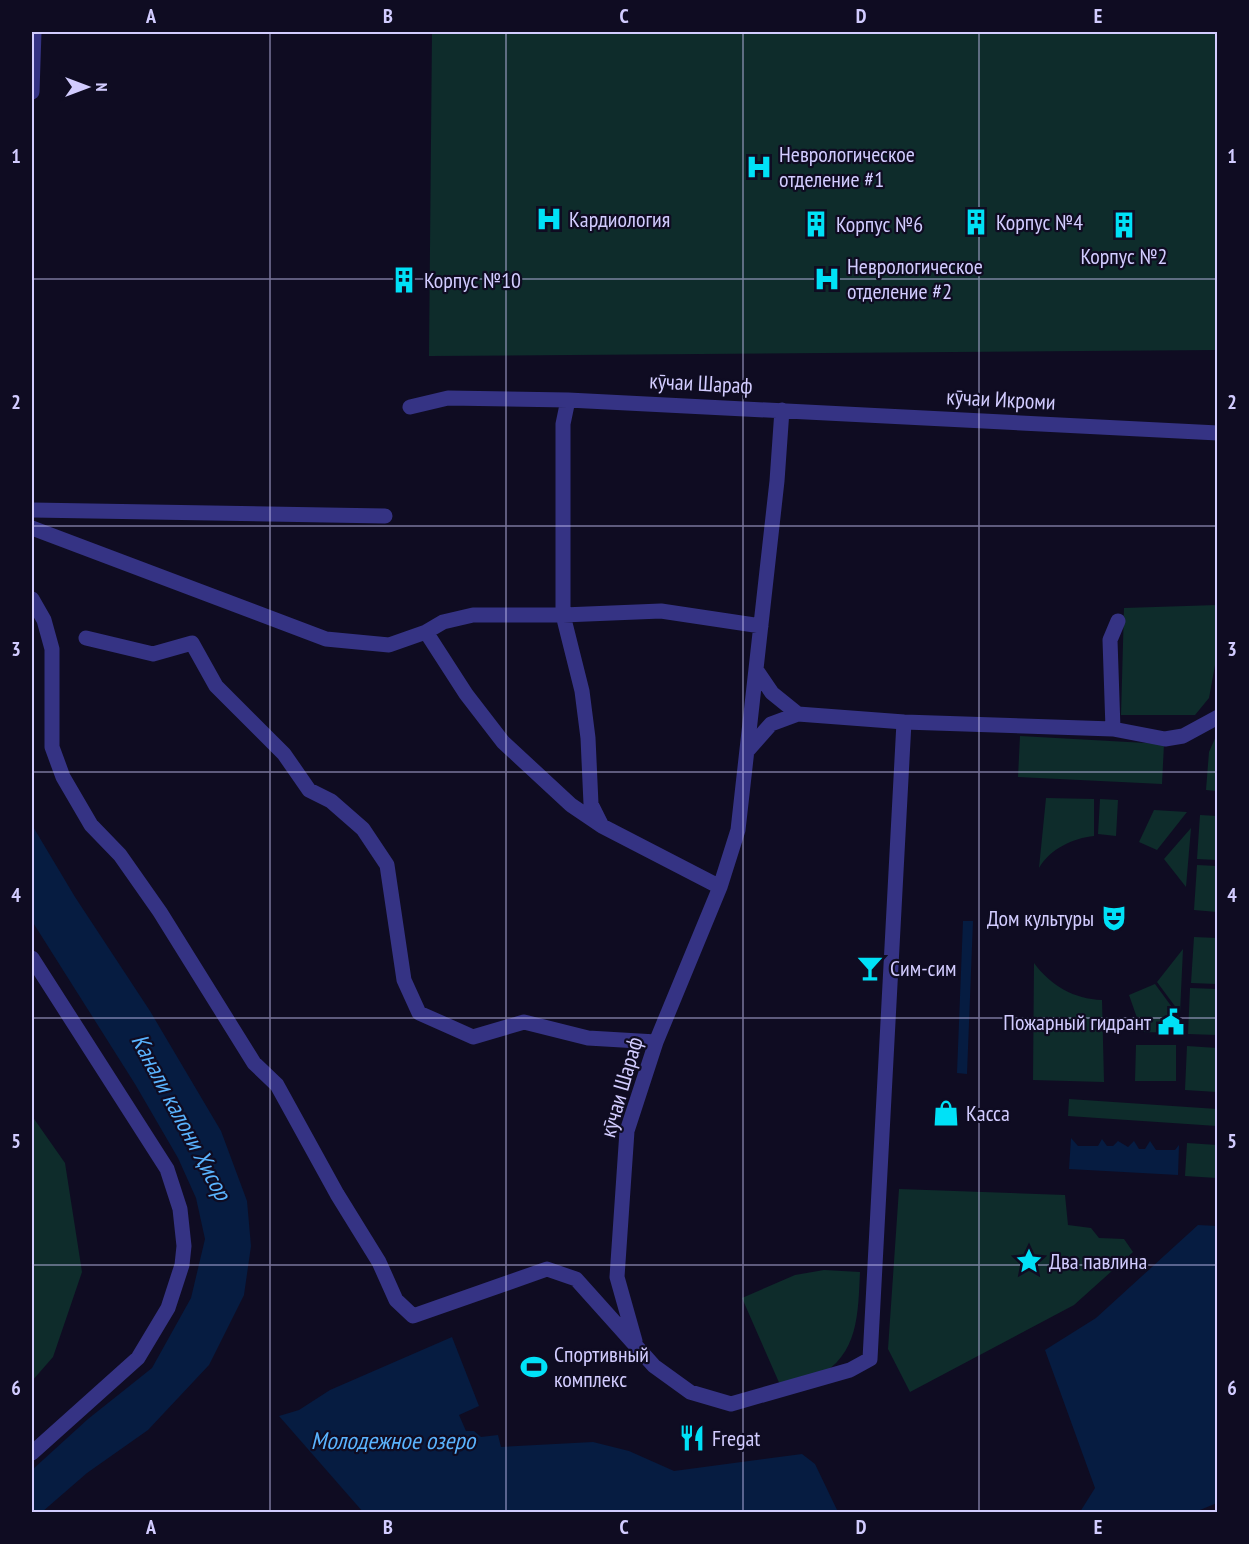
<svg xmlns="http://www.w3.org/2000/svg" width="1249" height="1544" font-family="'PT Sans Narrow',sans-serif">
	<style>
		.green { fill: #0e2c2b }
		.water { fill: #061c41 }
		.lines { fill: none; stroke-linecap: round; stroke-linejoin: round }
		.street { stroke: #353384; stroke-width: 15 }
		.grid { fill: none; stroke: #d2ccff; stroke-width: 1.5; stroke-opacity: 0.55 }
		.labels { text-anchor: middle; stroke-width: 4.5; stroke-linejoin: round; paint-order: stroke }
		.poi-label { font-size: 22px; fill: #d2ccff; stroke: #0f0c22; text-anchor: start }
		.street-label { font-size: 22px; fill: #d2ccff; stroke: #0f0c22 }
		.water-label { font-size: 24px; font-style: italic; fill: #5ab4ff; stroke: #0f0c22 }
		.neatline { fill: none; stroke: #d2ccff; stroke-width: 2 }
		.grid-label { font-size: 20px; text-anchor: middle; font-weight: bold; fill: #d2ccff }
	</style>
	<rect width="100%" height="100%" fill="#0f0c22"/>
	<path class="green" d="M432 32H1217V350L429 356Z
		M1217 605V654L1209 698 1195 715H1121L1124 608Z
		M1217 734V791L1206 790 1209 752Z
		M1020 736 1164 744 1162 784 1018 777Z
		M1046 798 1094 799V836C1073 838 1050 849 1039 868Z
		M1100 799 1118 800 1116 836 1098 834Z
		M1154 810 1187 812 1157 850 1139 842Z
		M1200 815 1217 816V860L1197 859Z
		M1191 828 1186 887 1164 859Z
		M1197 865 1217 866V912L1194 910Z
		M1194 937 1217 938V984L1191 983Z
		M1183 949 1180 1013 1157 982Z
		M1034 963C1051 986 1074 999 1102 1000L1104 1082 1033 1080Z
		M1155 984 1180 1018V1033L1142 1032 1129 995Z
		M1190 988 1217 989V1035L1188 1034Z
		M1136 1045H1176V1081H1135Z
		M1187 1046 1217 1048V1092L1185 1090Z
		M1069 1099 1217 1109V1126L1068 1116Z
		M32 1116 65 1163 82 1272 53 1357 32 1381Z
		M1187 1143 1217 1145V1178L1185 1176Z
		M899 1189 1065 1195 1068 1225 1091 1228 1099 1238 1124 1239 1133 1252 1074 1305 910 1392 888 1349Z
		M824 1270 860 1272C858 1313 859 1355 817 1377 807 1382 792 1384 781 1387L742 1298 795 1275Z"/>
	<path class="water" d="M32 825 75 897 150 1011 221 1131 247 1201 251 1246 244 1295 209 1365 148 1430 87 1473 42 1512H32V1470L88 1419 152 1368 191 1298 205 1239 196 1198 178 1158 135 1084 32 921Z
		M963 921H973L967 1074 957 1073Z
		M1071 1138 1078 1146H1098L1102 1139 1107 1146H1113L1118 1141 1128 1147 1134 1141 1139 1149H1145L1150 1141 1156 1150H1175L1179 1145 1178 1175 1069 1169Z
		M1198 1225 1217 1226V1503L1195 1512H1080L1095 1488 1045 1350 1096 1318Z
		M452 1337 479 1406 459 1415 466 1431H474L481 1437 498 1435 501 1447 593 1442 629 1451 674 1471 802 1454 815 1464 838 1512H363L279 1416 299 1410 330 1390Z"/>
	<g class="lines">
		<path class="street" d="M32 92 34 32
			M568 400 563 424V615L582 691 588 738 591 804 602 826
			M410 407 448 398 568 400 1218 433
			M32 510 385 516
			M32 528 326 639 389 645 426 632 443 622 473 615H563L661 611 761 626
			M32 599 44 620 52 649V747L63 777 91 825 120 855 160 912 254 1063 277 1085 337 1194 379 1262 396 1300 413 1316 547 1269 576 1279 654 1366 690 1392 731 1404 850 1370 870 1359 904 722
			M426 632 466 694 503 742 571 805 602 826 720 887
			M86 638 153 654 192 643 216 686 284 754 309 790 331 801 363 829 387 865 404 980 419 1013 473 1037 524 1022 588 1038 656 1042
			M757 671 772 693 798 714
			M1113 729 1110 640 1118 621
			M748 750 771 724 798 714 904 722 1113 729 1165 739 1183 736 1218 717
			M32 958 167 1169 180 1209 184 1246 182 1265 168 1308 138 1358 32 1453
			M635 1341 617 1277 627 1131 656 1042 720 887 738 830 777 481 782 410"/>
	</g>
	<path class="grid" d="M270 32V1512M506 32V1512M743 32V1512M979 32V1512M32 279H1218M32 526H1218M32 772H1218M32 1018H1218M32 1265H1218"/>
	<defs>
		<g id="hospital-bare" transform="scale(2.07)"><path d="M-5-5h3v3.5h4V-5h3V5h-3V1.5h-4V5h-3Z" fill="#00e1f7" stroke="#0f0c22" stroke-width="2.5" paint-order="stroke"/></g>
		<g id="building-bare" transform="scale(2.07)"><path d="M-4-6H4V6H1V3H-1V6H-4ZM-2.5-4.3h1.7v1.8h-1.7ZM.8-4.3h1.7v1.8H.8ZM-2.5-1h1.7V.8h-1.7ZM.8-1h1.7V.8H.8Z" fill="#00e1f7" stroke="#0f0c22" stroke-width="2.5" paint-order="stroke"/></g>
		<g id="theatre-bare" transform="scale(2.07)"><path d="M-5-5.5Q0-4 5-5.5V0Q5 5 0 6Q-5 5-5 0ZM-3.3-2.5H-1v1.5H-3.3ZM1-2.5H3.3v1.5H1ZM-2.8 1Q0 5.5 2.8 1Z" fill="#00e1f7" stroke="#0f0c22" stroke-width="2.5" paint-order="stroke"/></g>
		<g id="bar-bare" transform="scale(2.07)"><path d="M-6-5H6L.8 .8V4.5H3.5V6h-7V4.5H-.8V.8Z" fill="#00e1f7" stroke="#0f0c22" stroke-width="2.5" paint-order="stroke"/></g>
		<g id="civic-bare" transform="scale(2.07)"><path d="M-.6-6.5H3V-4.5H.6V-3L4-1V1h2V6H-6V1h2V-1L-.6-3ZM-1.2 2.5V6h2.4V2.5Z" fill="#00e1f7" stroke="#0f0c22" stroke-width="2.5" paint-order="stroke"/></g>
		<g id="shop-bare" transform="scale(2.07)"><path d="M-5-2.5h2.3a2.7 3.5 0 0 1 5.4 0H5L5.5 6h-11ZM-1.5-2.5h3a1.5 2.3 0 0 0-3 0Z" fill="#00e1f7" stroke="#0f0c22" stroke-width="2.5" paint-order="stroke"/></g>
		<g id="sight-bare" transform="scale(2.07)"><path d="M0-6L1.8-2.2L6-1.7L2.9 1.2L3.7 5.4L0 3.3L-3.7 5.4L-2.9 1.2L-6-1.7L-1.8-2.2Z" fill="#00e1f7" stroke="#0f0c22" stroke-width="2.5" paint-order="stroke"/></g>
		<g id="stadium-bare" transform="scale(2.07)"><path d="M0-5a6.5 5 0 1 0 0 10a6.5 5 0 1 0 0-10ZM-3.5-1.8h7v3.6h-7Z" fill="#00e1f7" stroke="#0f0c22" stroke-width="2.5" paint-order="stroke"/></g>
		<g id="restaurant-bare" transform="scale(2.07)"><path d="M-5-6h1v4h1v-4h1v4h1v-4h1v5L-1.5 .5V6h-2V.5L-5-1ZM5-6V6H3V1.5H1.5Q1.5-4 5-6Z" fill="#00e1f7" stroke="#0f0c22" stroke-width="2.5" paint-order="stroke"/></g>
	</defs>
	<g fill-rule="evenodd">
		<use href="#hospital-bare" x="759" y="167"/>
		<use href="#hospital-bare" x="549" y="219"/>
		<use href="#building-bare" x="976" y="222"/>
		<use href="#building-bare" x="816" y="224"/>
		<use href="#building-bare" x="1124" y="225"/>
		<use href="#hospital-bare" x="827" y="279"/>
		<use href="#building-bare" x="404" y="280"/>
		<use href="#theatre-bare" x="1114" y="918"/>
		<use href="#bar-bare" x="870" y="968"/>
		<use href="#civic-bare" x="1171" y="1022"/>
		<use href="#shop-bare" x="946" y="1113"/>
		<use href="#sight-bare" x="1029" y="1261"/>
		<use href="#stadium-bare" x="534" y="1367"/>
		<use href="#restaurant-bare" x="692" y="1438"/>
	</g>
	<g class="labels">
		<g class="poi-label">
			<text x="779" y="162">Неврологическое<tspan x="779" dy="25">отделение #1</tspan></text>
			<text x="569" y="227">Кардиология</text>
			<text x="996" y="230">Корпус №4</text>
			<text x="836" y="232">Корпус №6</text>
			<text x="1124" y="264" text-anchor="middle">Корпус №2</text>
			<text x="847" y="274">Неврологическое<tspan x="847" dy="25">отделение #2</tspan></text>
			<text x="424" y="288">Корпус №10</text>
			<text x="1094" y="926" text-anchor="end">Дом культуры</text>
			<text x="890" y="976">Сим-сим</text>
			<text x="1151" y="1030" text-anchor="end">Пожарный гидрант</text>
			<text x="966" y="1121">Касса</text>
			<text x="1049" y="1269">Два павлина</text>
			<text x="554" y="1362">Спортивный<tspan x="554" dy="25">комплекс</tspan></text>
			<text x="712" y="1446">Fregat</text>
		</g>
		<g class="street-label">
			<text transform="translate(701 383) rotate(3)" y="8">кӯчаи Шараф</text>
			<text transform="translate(1001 399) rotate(3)" y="8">кӯчаи Икроми</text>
			<text transform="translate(621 1087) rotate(-74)" y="8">кӯчаи Шараф</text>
		</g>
		<g class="water-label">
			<text transform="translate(181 1117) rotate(62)" y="8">Канали калони Ҳисор</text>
			<text x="393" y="1449">Молодежное озеро</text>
		</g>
	</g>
	<rect width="1249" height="1544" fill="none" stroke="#0f0c22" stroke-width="66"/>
	<g transform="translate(87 87) rotate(90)" stroke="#0f0c22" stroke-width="4.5" paint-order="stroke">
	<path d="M0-4.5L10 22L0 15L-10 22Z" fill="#d2ccff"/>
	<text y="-9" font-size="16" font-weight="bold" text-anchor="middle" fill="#d2ccff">N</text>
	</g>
	<rect x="33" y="33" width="1183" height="1478" class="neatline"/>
	<g class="grid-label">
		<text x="151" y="23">A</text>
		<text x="388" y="23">B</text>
		<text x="624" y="23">C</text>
		<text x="861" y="23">D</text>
		<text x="1098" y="23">E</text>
		<text x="16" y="163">1</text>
		<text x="1232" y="163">1</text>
		<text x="16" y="409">2</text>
		<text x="1232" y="409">2</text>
		<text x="16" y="656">3</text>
		<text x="1232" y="656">3</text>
		<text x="16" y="902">4</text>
		<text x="1232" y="902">4</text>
		<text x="16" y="1148">5</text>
		<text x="1232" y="1148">5</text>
		<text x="16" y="1395">6</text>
		<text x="1232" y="1395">6</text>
		<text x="151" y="1534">A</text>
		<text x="388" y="1534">B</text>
		<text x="624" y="1534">C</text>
		<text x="861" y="1534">D</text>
		<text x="1098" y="1534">E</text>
	</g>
</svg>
